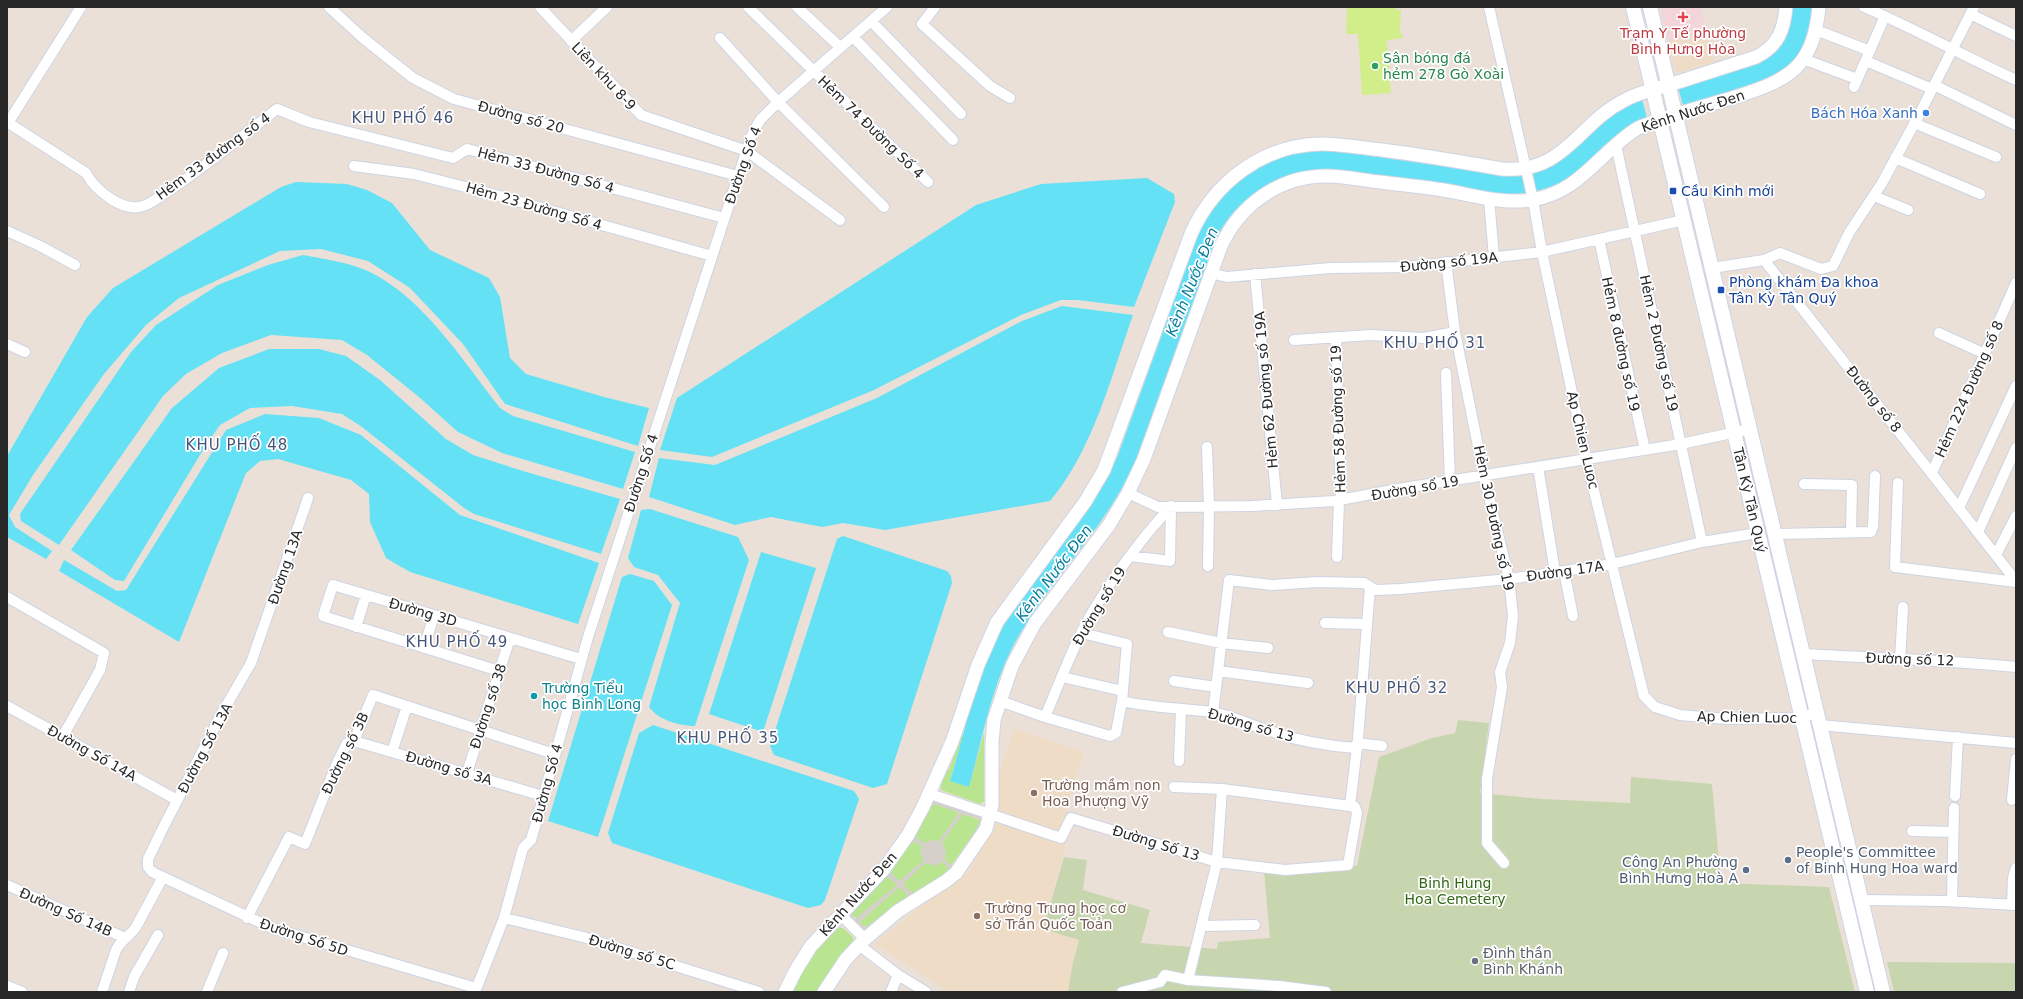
<svg xmlns="http://www.w3.org/2000/svg" width="2023" height="999" font-family="'DejaVu Sans',sans-serif">
	<style>
		.education { fill: #eedcc6 }
		.medical { fill: #f3d4d9 }
		.green { fill: #b9e590 }
		.cemetery { fill: #c7d6ae }
		.pitch { fill: #d1ee8b }
		.plaza { fill: #d6d0cb; fill-rule: evenodd }
		.water { fill: #64e1f4 }
		.lines { fill: none; stroke-linecap: round; stroke-linejoin: round }
		.minor-casing { stroke: #cdd4e2; stroke-width: 12 }
		.tertiary-casing { stroke: #cdd4e2; stroke-width: 15 }
		.secondary-casing { stroke: #cdd4e2; stroke-width: 16 }
		.minor { stroke: #fff; stroke-width: 10 }
		.tertiary { stroke: #fff; stroke-width: 13 }
		.secondary { stroke: #fff; stroke-width: 14 }
		.health-dot { fill: #e0444e; stroke: #fff; stroke-width: 1.5 }
		.leisure-dot { fill: #2e9e5b; stroke: #fff; stroke-width: 1.5 }
		.shop-dot { fill: #3f7fe0; stroke: #fff; stroke-width: 1.5 }
		.transit-dot { fill: #1a4fb4; stroke: #fff; stroke-width: 1.5 }
		.culture-dot { fill: #0f9aa8; stroke: #fff; stroke-width: 1.5 }
		.education-dot { fill: #8d6e63; stroke: #fff; stroke-width: 1.5 }
		.service-dot { fill: #5c6f8a; stroke: #fff; stroke-width: 1.5 }
		.worship-dot { fill: #6b7280; stroke: #fff; stroke-width: 1.5 }
		.labels { text-anchor: middle; stroke-width: 3.5; stroke-linejoin: round; paint-order: stroke }
		.health-label { font-size: 14px; fill: #be3a42; stroke: #fff }
		.leisure-label { font-size: 14px; fill: #27864d; stroke: #fff; text-anchor: start }
		.street-label { font-size: 14px; fill: #272727; stroke: #fff }
		.shop-label { font-size: 14px; fill: #366cbe; stroke: #fff; text-anchor: end }
		.transit-label { font-size: 14px; fill: #164399; stroke: #fff; text-anchor: start }
		.culture-label { font-size: 14px; fill: #0d838f; stroke: #fff; text-anchor: start }
		.education-label { font-size: 14px; fill: #785e54; stroke: #fff; text-anchor: start }
		.service-label { font-size: 14px; fill: #4e5e75; stroke: #fff; text-anchor: start }
		.park-label { font-size: 14px; fill: #316715; stroke: #fff }
		.worship-label { font-size: 14px; fill: #5b616d; stroke: #fff; text-anchor: start }
		.neighbourhood-label { font-size: 15px; letter-spacing: 1px; fill: #46567a; stroke: #fff }
		.water-label { font-size: 15px; font-style: italic; fill: #067d9d; stroke: #fff }
	</style>
	<rect width="100%" height="100%" fill="#ebe0d8"/>
	<path class="education" d="M1706 32 1713 63 1676 73 1668 41Z
		M1014 729 1084 752 1064 811 1069 813 1063 826 1056 832 998 815 999 774Z
		M995 823 1066 844 1043 928 1079 940 1072 967 1068 992H949L875 944 923 904 969 872Z"/>
	<path class="medical" d="M1660 7H1701L1706 32 1668 41Z"/>
	<path class="green" d="M984 732V802L980 804 941 790V784L947 769 949 770 962 735H964L950 780 969 787Z
		M936 804 980 820V823L973 835 945 874 900 902 868 926H863L851 913 895 865 931 806Z
		M836 927 843 928 853 937V943L828 973 817 992H792L814 952Z"/>
	<path class="cemetery" d="M1458 720 1489 723 1480 793 1541 799 1630 803 1631 777 1712 784 1721 883 1829 887 1855 992H1068L1072 967 1079 940 1043 929 1064 857 1087 860 1083 890 1150 910 1141 943 1217 949 1218 942 1270 938 1264 871 1357 866 1379 757 1432 738 1455 733Z
		M1887 962 2016 963V992H1894Z"/>
	<path class="pitch" d="M1347 7H1395L1396 10H1401L1400 31 1403 38 1387 40 1391 93 1362 95 1358 34H1346Z"/>
	<path class="plaza" d="M934 800 980 816 984 821 953 869 866 930 862 929 848 915 932 801ZM935 804 957 812 958 814 939 841 931 840 924 843 916 837V834L931 806ZM963 814 979 819 980 822 962 853 952 865 945 860 946 850 942 842ZM912 841 922 846 920 852 923 861 899 881 890 871ZM943 862 949 870 934 882 914 894 904 886 905 882 925 863 935 866ZM886 876 896 884V886L855 919 851 913ZM898 888 901 889 908 895 907 898 868 926 865 927 859 923Z"/>
	<path class="water" d="M1793 7H1812C1811 19 1810 32 1805 43 1786 85 1723 94 1683 106L1678 87 1765 60C1786 48 1791 30 1793 7Z
		M1642 99 1647 118C1616 131 1607 149 1582 169 1559 187 1532 195 1502 194L1320 169C1274 175 1238 196 1216 238L1136 459C1107 528 1054 574 1018 637 992 682 983 737 969 787L950 781C966 730 976 672 1003 626 1037 567 1088 520 1117 458L1199 233C1228 176 1278 145 1342 152L1505 175C1568 177 1575 137 1619 109 1626 105 1635 102 1642 99Z
		M1147 178 1174 194 1175 202 1134 307 1078 300H1061L1021 315 874 390 712 457 660 450 677 398 976 205 1041 184Z
		M296 182 347 184 367 190 392 203 430 250 489 278 500 297 510 358 526 374 604 397 649 408 638 446 505 404 463 344 410 288 368 261 321 249 280 251 179 298 146 325 104 374 33 475 9 515 15 527 52 551 46 559 7 537V456L87 317 113 288 281 187Z
		M303 255C325 259 347 262 368 271 423 297 463 361 500 408L513 416 635 452 623 489 502 453 458 432 419 397 367 355 342 340 271 335 222 353 186 374 163 396 59 545 21 521 20 514 131 352 156 325 218 285 268 265Z
		M1062 306 1133 315C1111 377 1093 450 1050 501L885 530 843 523 822 527 771 517 735 525 649 497 659 458 715 465 877 398 1022 321Z
		M269 349H319L346 356 380 380 446 439 473 455 523 471 620 499 601 554 474 514 464 508 362 427 342 414 292 406 250 408 220 425 206 445 124 581 115 580 71 550 172 408 219 368Z
		M265 414 319 418 361 435 460 515 599 563 578 624 410 572 386 558 370 522 369 494 351 480 278 459 260 461 246 473 179 642 59 571 64 560 117 591 126 590 226 430Z
		M650 509 738 537 749 560 695 726C680 726 658 720 649 707L680 603 658 575 634 567 628 558 641 510Z
		M843 536 947 571 951 576 952 583 887 784 873 788 774 755 770 746 837 539Z
		M761 552 816 568 763 732 709 714Z
		M630 574 654 581 672 605 598 837 548 821 622 577Z
		M653 725 854 791 859 799 825 900 821 905 808 908 612 843 608 833 639 733Z"/>
	<g class="lines">
		<g class="minor-casing">
			<path id="minor" d="M329 7 363 38 413 78 454 99 738 176
				M540 7 641 115 747 151 840 220
				M748 7 928 182
				M797 7 840 47
				M935 7 922 24 990 86 1010 98
				M1489 7 1533 200 1542 252 1586 458 1644 696 1655 707 1680 715 1726 719 1802 718 1817 712
				M1864 7C1916 29 1965 57 2016 80
				M1970 14 2016 36
				M871 21 961 114
				M1816 30 1870 51
				M853 37 953 140
				M720 38 778 102 884 207
				M571 41 607 7
				M1803 59 1857 79
				M1866 61 1932 89
				M1934 85 2016 125
				M1854 87 1885 16
				M7 122 86 173C95 190 123 213 143 206 151 204 160 196 167 192 205 167 241 137 277 109L309 122 453 158 467 149 724 218
				M8 123 81 7
				M1914 123 1996 157
				M1616 145 1702 542
				M1895 158 1980 194
				M354 166 414 174 485 192 712 256
				M1874 196 1908 210
				M1489 199 1494 257
				M7 231 40 246 75 265
				M1599 239 1645 450
				M1764 260 1780 253 1821 269 1833 266 1849 233 1882 183 1919 115 1974 7
				M1446 262 1455 332 1484 476 1509 579 1513 616 1510 643 1500 672 1502 687 1487 779V843L1504 863
				M1712 268 1764 260 2016 581
				M1210 273 1227 277 1331 268 1408 267 1542 252 1684 220
				M1255 274 1277 505
				M1939 333 1985 354
				M1336 337 1341 500
				M1294 340 1371 335 1424 338 1455 332
				M7 344 25 352
				M1446 373 1450 482
				M1207 447 1209 506 1208 566
				M1538 467 1555 572
				M1932 473 2016 283
				M1898 483 1895 567 2016 582
				M1804 484 1852 485 1851 532
				M1128 493 1158 507 1253 506 1334 501 1404 488 1681 444 1750 429
				M308 498 251 663 223 711 161 832 148 859V867L152 872 272 928 476 988
				M1959 508 2016 386
				M1978 532 2016 448
				M1775 534 1871 532 1873 527 1875 476
				M1996 555 2016 516
				M1130 556 1170 561 1171 506
				M1337 557 1339 500
				M1564 571 1573 616
				M7 597 104 653 100 670 63 736
				M1325 623 1366 624
				M356 627 366 595
				M1168 632 1221 643 1268 648
				M424 648 434 615
				M1803 654C1874 658 1945 660 2016 667
				M1900 660 1903 607
				M499 671 323 616 333 585 581 659
				M1218 671 1308 683
				M1062 677 1123 691
				M1174 681 1216 687
				M1000 701 1045 717 1110 736 1116 733 1122 701 1127 644 1082 633
				M1122 701C1152 708 1181 708 1212 712 1233 716 1252 726 1273 732 1299 741 1328 746 1356 748
				M7 706 177 800
				M1213 713 1229 580 1272 585 1318 582 1364 583 1375 590 1401 589 1509 579 1612 564 1702 542 1758 533
				M1045 717C1060 682 1073 645 1093 611 1115 574 1142 538 1171 506
				M1820 725 2016 743
				M354 741 373 695 554 754
				M354 741 543 796
				M1357 743 1382 746
				M392 752 407 706
				M1179 761 1181 710
				M467 773 510 638
				M1174 787 1222 789 1350 806 1358 739 1370 587
				M1222 789 1217 862 1285 870 1348 865 1357 813 1355 807 1350 806
				M930 794 1061 838 1071 818 1217 862 1188 980
				M1955 796 1958 737
				M2012 800 2016 759
				M1912 831 1953 832
				M7 885 125 938
				M1862 900 1945 901 2016 905
				M1952 901 1954 808
				M2012 905 2013 878 2016 868
				M840 914 865 939
				M247 918 289 837 305 844 337 763 347 743 354 741
				M504 918 583 937 759 992
				M1201 926 1255 925
				M859 945 898 975 926 992
				M7 986 22 992
				M102 992 116 950C121 940 130 936 136 927L163 877
				M129 992 134 977 158 935
				M207 992 223 953
				M475 992 504 918 523 848 531 840 536 823 588 637 751 137 760 120 778 102 887 7
				M891 992 898 975
				M1122 992 1160 982 1165 975 1188 980 1279 986 1326 992"/>
		</g>
		<g class="tertiary-casing">
			<path id="tertiary" d="M785 992 796 970 811 946 884 869 908 835 923 807 952 742 978 665 997 622 1085 502 1104 470 1191 234C1214 182 1263 145 1321 144 1341 144 1362 148 1382 150 1422 155 1462 162 1502 169 1565 174 1578 123 1625 100 1640 92 1656 89 1672 84 1700 75 1728 66 1756 57 1778 46 1784 30 1786 7
				M824 992 846 959 865 939 898 911 946 881 956 873 986 829 992 805V742L994 720 1012 666 1035 623 1109 525 1128 493 1144 459 1221 246C1240 205 1279 176 1326 176 1344 176 1362 180 1380 182 1403 185 1426 187 1449 191 1476 196 1504 204 1532 200 1581 192 1600 151 1638 128 1669 115 1703 107 1735 97 1789 80 1813 68 1819 7"/>
		</g>
		<g class="secondary-casing">
			<path id="secondary" d="M1633 7 1867 992
				M1650 7 1883 992"/>
		</g>
		<use href="#minor" class="minor"/>
		<use href="#tertiary" class="tertiary"/>
		<use href="#secondary" class="secondary"/>
	</g>
	<path class="health-dot" d="M1681 11h4v4h4v4h-4v4h-4v-4h-4v-4h4z"/>
	<circle class="leisure-dot" cx="1375" cy="66" r="4"/>
	<circle class="shop-dot" cx="1926" cy="113" r="4"/>
	<g class="transit-dot">
		<rect x="1669" y="187" width="8" height="8" rx="2"/>
		<rect x="1717" y="286" width="8" height="8" rx="2"/>
	</g>
	<circle class="culture-dot" cx="534" cy="696" r="4"/>
	<g class="education-dot">
		<circle cx="1034" cy="793" r="4"/>
		<circle cx="977" cy="916" r="4"/>
	</g>
	<g class="service-dot">
		<circle cx="1788" cy="860" r="4"/>
		<circle cx="1746" cy="870" r="4"/>
	</g>
	<circle class="worship-dot" cx="1475" cy="961" r="4"/>
	<g class="labels">
		<g class="health-label">
			<text x="1683" y="38">Trạm Y Tế phường<tspan x="1683" dy="16">Bình Hưng Hòa</tspan></text>
		</g>
		<g class="leisure-label">
			<text x="1383" y="63">Sân bóng đá<tspan x="1383" dy="16">hẻm 278 Gò Xoài</tspan></text>
		</g>
		<g class="street-label">
			<text transform="translate(604 76) rotate(47)" y="5">Liên khu 8-9</text>
			<text transform="translate(1693 111) rotate(-18)" y="5">Kênh Nước Đen</text>
			<text transform="translate(521 117) rotate(15)" y="5">Đường số 20</text>
			<text transform="translate(871 127) rotate(44)" y="5">Hẻm 74 Đường Số 4</text>
			<text transform="translate(213 156) rotate(-36)" y="5">Hẻm 33 đường số 4</text>
			<text transform="translate(743 165) rotate(-70)" y="5">Đường Số 4</text>
			<text transform="translate(546 170) rotate(15)" y="5">Hẻm 33 Đường Số 4</text>
			<text transform="translate(534 206) rotate(16)" y="5">Hẻm 23 Đường Số 4</text>
			<text transform="translate(1449 262) rotate(-6)" y="5">Đường số 19A</text>
			<text transform="translate(1659 343) rotate(78)" y="5">Hẻm 2 Đường số 19</text>
			<text transform="translate(1621 344) rotate(78)" y="5">Hẻm 8 đường số 19</text>
			<text transform="translate(1969 389) rotate(-66)" y="5">Hẻm 224 Đường số 8</text>
			<text transform="translate(1266 390) rotate(-95)" y="5">Hẻm 62 Đường số 19A</text>
			<text transform="translate(1874 399) rotate(52)" y="5">Đường số 8</text>
			<text transform="translate(1338 419) rotate(-92)" y="5">Hẻm 58 Đường số 19</text>
			<text transform="translate(1583 440) rotate(77)" y="5">Ap Chien Luoc</text>
			<text transform="translate(641 473) rotate(-72)" y="5">Đường Số 4</text>
			<text transform="translate(1415 488) rotate(-10)" y="5">Đường số 19</text>
			<text transform="translate(1750 500) rotate(77)" y="5">Tân Kỳ Tân Quý</text>
			<text transform="translate(1494 518) rotate(78)" y="5">Hẻm 30 Đường số 19</text>
			<text transform="translate(285 567) rotate(-71)" y="5">Đường 13A</text>
			<text transform="translate(1565 571) rotate(-8)" y="5">Đường 17A</text>
			<text transform="translate(1099 606) rotate(-59)" y="5">Đường số 19</text>
			<text transform="translate(423 612) rotate(16)" y="5">Đường 3D</text>
			<text transform="translate(1910 659) rotate(2)" y="5">Đường số 12</text>
			<text transform="translate(488 706) rotate(-72)" y="5">Đường số 38</text>
			<text transform="translate(1747 717) rotate(1)" y="5">Ap Chien Luoc</text>
			<text transform="translate(1251 725) rotate(16)" y="5">Đường số 13</text>
			<text transform="translate(205 748) rotate(-62)" y="5">Đường Số 13A</text>
			<text transform="translate(92 753) rotate(29)" y="5">Đường Số 14A</text>
			<text transform="translate(345 753) rotate(-64)" y="5">Đường số 3B</text>
			<text transform="translate(449 768) rotate(16)" y="5">Đường số 3A</text>
			<text transform="translate(547 783) rotate(-75)" y="5">Đường Số 4</text>
			<text transform="translate(1156 843) rotate(17)" y="5">Đường Số 13</text>
			<text transform="translate(858 894) rotate(-48)" y="5">Kênh Nước Đen</text>
			<text transform="translate(66 912) rotate(24)" y="5">Đường Số 14B</text>
			<text transform="translate(304 937) rotate(18)" y="5">Đường Số 5D</text>
			<text transform="translate(632 952) rotate(17)" y="5">Đường số 5C</text>
		</g>
		<g class="shop-label">
			<text x="1918" y="118">Bách Hóa Xanh</text>
		</g>
		<g class="transit-label">
			<text x="1681" y="196">Cầu Kinh mới</text>
			<text x="1729" y="287">Phòng khám Đa khoa<tspan x="1729" dy="16">Tân Kỳ Tân Quý</tspan></text>
		</g>
		<g class="culture-label">
			<text x="542" y="693">Trường Tiểu<tspan x="542" dy="16">học Bình Long</tspan></text>
		</g>
		<g class="education-label">
			<text x="1042" y="790">Trường mầm non<tspan x="1042" dy="16">Hoa Phượng Vỹ</tspan></text>
			<text x="985" y="913">Trường Trung học cơ<tspan x="985" dy="16">sở Trần Quốc Toản</tspan></text>
		</g>
		<g class="service-label">
			<text x="1796" y="857">People's Committee<tspan x="1796" dy="16">of Binh Hung Hoa ward</tspan></text>
			<text x="1738" y="867" text-anchor="end">Công An Phường<tspan x="1738" dy="16">Bình Hưng Hoà A</tspan></text>
		</g>
		<g class="park-label">
			<text x="1455" y="888">Binh Hung<tspan x="1455" dy="16">Hoa Cemetery</tspan></text>
		</g>
		<g class="worship-label">
			<text x="1483" y="958">Đình thần<tspan x="1483" dy="16">Bình Khánh</tspan></text>
		</g>
		<g class="neighbourhood-label">
			<text x="403" y="123">KHU PHỐ 46</text>
			<text x="1435" y="348">KHU PHỐ 31</text>
			<text x="237" y="450">KHU PHỐ 48</text>
			<text x="457" y="647">KHU PHỐ 49</text>
			<text x="1397" y="693">KHU PHỐ 32</text>
			<text x="728" y="743">KHU PHỐ 35</text>
		</g>
		<g class="water-label">
			<text transform="translate(1192 282) rotate(-68)" y="5">Kênh Nước Đen</text>
			<text transform="translate(1054 573) rotate(-53)" y="5">Kênh Nước Đen</text>
		</g>
	</g>
	<rect width="2023" height="999" fill="none" stroke="#272727" stroke-width="16"/>
</svg>
